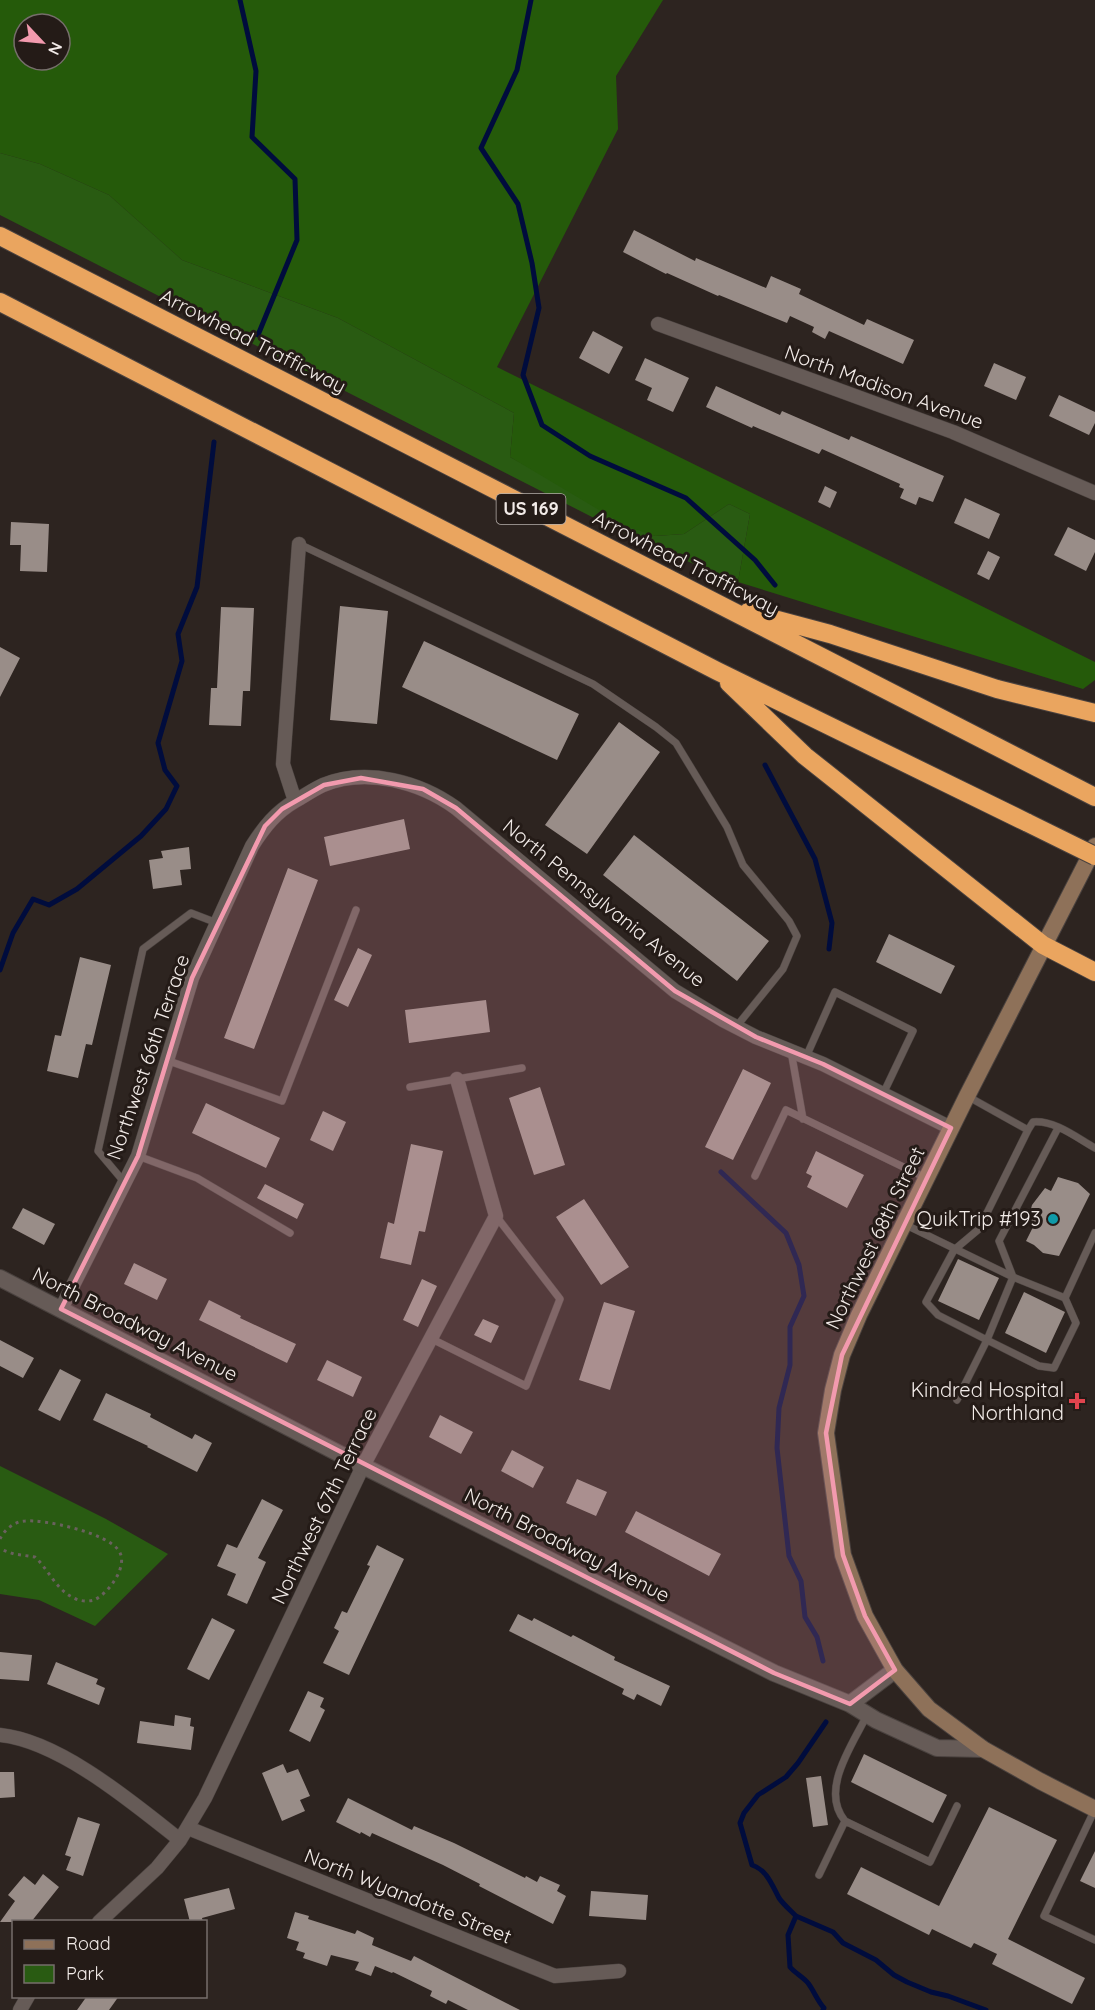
<svg xmlns="http://www.w3.org/2000/svg" width="1095" height="2010" font-family="Quicksand,sans-serif">
	<style>
		.green { fill: #295b12 }
		.forest { fill: #255a0a; fill-rule: evenodd }
		.lines { fill: none; stroke-linecap: round; stroke-linejoin: round }
		.stream { stroke: #000c3d; stroke-width: 5 }
		.building { fill: #998d88 }
		.service-casing { stroke: #4a423f; stroke-width: 8 }
		.minor-casing { stroke: #4a423f; stroke-width: 15 }
		.tertiary-casing { stroke: #4a423f; stroke-width: 18 }
		.secondary-casing { stroke: #4a423f; stroke-width: 18 }
		.motorway-casing { stroke: #4a423f; stroke-width: 20 }
		.path { stroke: #69615d; stroke-width: 3; stroke-dasharray: 3 4.5; stroke-linecap: butt }
		.service { stroke: #665b57; stroke-width: 7 }
		.minor { stroke: #665b57; stroke-width: 14 }
		.tertiary { stroke: #665b57; stroke-width: 16 }
		.secondary { stroke: #8e7159; stroke-width: 16 }
		.motorway { stroke: #eaa55f; stroke-width: 18 }
		.motorway-bridge-casing { stroke: #4a423f; stroke-width: 20; stroke-linecap: butt }
		.motorway-bridge { stroke: #eaa55f; stroke-width: 18 }
		.marked { fill: #f29aae; fill-opacity: 0.2; stroke: #f29aae; stroke-width: 4.5; stroke-linejoin: round }
		.culture-dot { fill: #0f9aa8; stroke: #241b17; stroke-width: 2 }
		.health-dot { fill: #e0444e; stroke: #241b17; stroke-width: 2 }
		.labels { text-anchor: middle; stroke-width: 6; stroke-linejoin: round; paint-order: stroke }
		.shield { fill: #241b17; stroke: #b4ada9; stroke-width: 1.5 }
		.shield-label { font-size: 18px; font-weight: bold; fill: #f2ebe8 }
		.street-label { font-size: 20px; fill: #f2ebe8; stroke: #241b17 }
		.poi-label { font-size: 20px; fill: #f2ebe8; stroke: #241b17; text-anchor: end }
	</style>
	<rect width="100%" height="100%" fill="#2d2420"/>
	<path class="green" d="M0 153 40 164 109 195 182 260 338 318 514 413 510 457 655 536 684 534 729 504 750 514 738 582 672 555 594 518 0 215Z
		M0 1466 106 1519 168 1554 95 1626 39 1600 0 1594Z"/>
	<path class="forest" d="M0 0H663L616 76 618 129 497 367 1095 662V680L1083 689 738 582 750 514 729 504 684 534 655 536 626 526 510 457 514 413 338 318 182 260 109 195 40 164 0 153ZM24 24H60V60H24Z"/>
	<g class="lines">
		<path class="stream" d="M240 0 256 71 252 137 295 179 297 240 258 335
			M531 0 517 70 481 148 518 204 532 263 539 308 523 375 542 425 590 456 686 498 755 560 775 585
			M765 765 815 859 832 923 829 949
			M0 970 13 933 33 899 49 905 77 889 141 836 166 809 177 786 165 770 158 743 182 661 178 634 197 587 214 442
			M721 1172 786 1233 799 1265 804 1296 790 1327V1365L779 1408 777 1448 789 1556 801 1581 805 1617 817 1637 823 1661
			M796 1916 833 1932 843 1943 876 1960 894 1975 907 1982 931 1992 948 1996 986 2010
			M823 2010 824 2008C817 2000 814 1991 808 1983 803 1977 795 1973 790 1967L788 1935 796 1916C790 1910 783 1904 779 1898 772 1885 767 1870 752 1865L740 1823 744 1813 758 1795 786 1777 798 1763 826 1722"/>
	</g>
	<path class="building" d="M634 230 695 261 696 258 766 288 771 276 801 289 799 294 864 325 867 319 914 340 903 364 829 331 825 339 812 332 814 327 790 316 787 323 719 295 718 296 667 273 666 274 623 252Z
		M593 331 623 347 609 374 579 358Z
		M645 358 689 378 673 412 647 400 652 388 635 380Z
		M994 363 1026 377 1016 400 984 386Z
		M716 386 780 415 782 411 849 440 851 436 944 476 933 502 919 497 916 505 900 498 904 489 899 487 900 484 822 449 819 454 753 426 752 428 706 407Z
		M1059 395 1095 412V423L1089 435 1049 416Z
		M825 486 837 492 830 508 818 502Z
		M965 498 1000 514 989 539 954 523Z
		M11 522 49 524 47 572 20 571 21 545H10Z
		M1068 527 1095 540V552L1086 571 1054 555Z
		M988 551 1000 557 989 580 977 574Z
		M340 606 388 611 377 724 330 720Z
		M221 607 254 608 250 691H243L241 726 209 725 211 688H217Z
		M424 641 579 714 557 760 402 687Z
		M0 647 20 658 0 697Z
		M619 722 660 752 587 854 545 825Z
		M404 819 410 849 330 866 324 837Z
		M634 835 769 941 737 981 603 875Z
		M189 847 191 869 180 870 182 885 153 889 149 860 163 858 161 851Z
		M288 868 318 880 254 1049 224 1038Z
		M889 934 955 966 941 994 876 962Z
		M358 948 372 955 348 1007 334 1000Z
		M80 957 111 965 92 1045 86 1044 78 1078 47 1071 55 1035 61 1036Z
		M486 1000 490 1032 409 1043 405 1010Z
		M743 1069 771 1083 733 1160 705 1147Z
		M540 1087 565 1165 534 1175 509 1098Z
		M206 1103 280 1138 266 1168 192 1133Z
		M323 1111 346 1122 333 1151 310 1140Z
		M411 1144 443 1151 425 1232 419 1231 411 1265 380 1258 388 1222 394 1224Z
		M816 1151 864 1175 847 1208 807 1187 812 1176 806 1173Z
		M1058 1177 1078 1183 1090 1194 1059 1256 1043 1253 1034 1245 1026 1241 1033 1227 1027 1224 1032 1205 1045 1188 1051 1191Z
		M265 1184 304 1204 297 1219 257 1198Z
		M584 1199 629 1267 601 1285 556 1217Z
		M23 1208 55 1224 44 1245 12 1228Z
		M958 1259 999 1278 979 1320 938 1301Z
		M134 1263 167 1279 157 1300 124 1284Z
		M422 1279 437 1286 418 1327 403 1320Z
		M1024 1292 1065 1312 1046 1353 1005 1333Z
		M209 1300 241 1316 240 1318 296 1344 287 1363 199 1320Z
		M604 1302 635 1311 610 1390 579 1380Z
		M483 1319 499 1326 491 1343 474 1335Z
		M0 1340 34 1358 23 1378 0 1366Z
		M327 1360 362 1377 353 1397 317 1380Z
		M60 1369 81 1380 60 1421 38 1410Z
		M106 1393 151 1414 150 1417 192 1439 195 1434 212 1443 197 1472 147 1447 148 1446 93 1420Z
		M440 1415 473 1432 461 1454 429 1437Z
		M512 1450 544 1467 533 1488 501 1471Z
		M577 1479 607 1492 596 1516 566 1503Z
		M262 1499 283 1510 258 1558 266 1562 247 1604 227 1595 236 1574 217 1566 227 1544 237 1548Z
		M636 1511 721 1554 709 1576 625 1532Z
		M377 1545 404 1559 349 1675 323 1663 339 1631 334 1628 342 1611 347 1613 370 1566 367 1565Z
		M518 1614 532 1621 534 1618 571 1637 573 1635 615 1657 614 1660 670 1686 661 1706 637 1694 634 1700 622 1694 624 1689 509 1631Z
		M212 1618 235 1630 209 1680 187 1669Z
		M0 1652 32 1655 29 1681 0 1679Z
		M56 1662 98 1679 96 1684 105 1688 99 1705 47 1684Z
		M308 1691 324 1698 320 1707 325 1710 310 1742 289 1731Z
		M175 1715 191 1718 190 1726 194 1727 191 1750 137 1743 140 1721 174 1726Z
		M864 1754 947 1795 933 1823 851 1782Z
		M283 1764 287 1773 298 1769 310 1796 300 1800 305 1811 282 1821 262 1773Z
		M0 1772H14L15 1797 0 1798Z
		M821 1776 828 1825 813 1827 806 1778Z
		M348 1798 412 1830 414 1826 454 1843 525 1878 526 1876 537 1882 540 1876 560 1885 557 1891 566 1896 553 1924 479 1886 480 1884 443 1865 372 1833 370 1837 361 1832 360 1834 336 1822Z
		M989 1807 1057 1840 1008 1939 1085 1978 1072 2004 992 1964 997 1954 974 1943 971 1948 932 1929 929 1935 847 1894 861 1867 939 1906Z
		M78 1817 100 1824 83 1876 66 1870 71 1857 65 1855Z
		M1095 1851V1888L1080 1881Z
		M43 1874 59 1887 31 1922H0L15 1901 8 1895 24 1876 35 1885Z
		M229 1888 235 1909 202 1918 203 1922H190L184 1899Z
		M591 1891 648 1895 646 1920 589 1916Z
		M295 1912 309 1916 308 1919 355 1934 357 1930 374 1938 372 1945 411 1961 414 1956 520 2010H468L448 2000 446 2004 430 1996 432 1991 393 1972 392 1973 375 1966 371 1976 355 1970 359 1962 331 1955 327 1966 303 1958 305 1953 296 1950 299 1942 287 1938Z
		M87 1996H119L109 2010H77Z"/>
	<g class="lines">
		<g class="service-casing">
			<path id="service" d="M299 544 593 684 656 727 676 743 727 827 743 865 789 921 797 936 783 969 736 1027
				M791 1051 803 1119
				M806 1057 835 992 913 1031 883 1094
				M166 1060 282 1101 356 910
				M410 1087 522 1068
				M967 1096 1028 1130
				M1095 1148C1077 1138 1055 1120 1033 1122L1028 1130 979 1229 954 1250 926 1302 938 1315 987 1340 1039 1366 1054 1368 1076 1323 1065 1298 1095 1233
				M138 1156 197 1178 290 1233
				M755 1176 786 1110 926 1178
				M125 1183 98 1151 143 949 191 913 217 923
				M904 1224 1013 1277 1065 1298
				M430 1338 526 1386 560 1299 496 1216
				M957 1400 987 1340 1013 1277 999 1241 1058 1128
				M867 1715C853 1744 819 1790 845 1821L930 1862 957 1806
				M1095 1809 1044 1916 1095 1940
				M819 1875 845 1821"/>
		</g>
		<g class="minor-casing">
			<path id="minor" d="M658 324 953 432 1095 493
				M295 801C304 796 314 789 323 785 367 767 420 782 456 808L675 991 723 1020 756 1037 823 1064 951 1128
				M61 1309 138 1156 192 978 252 846C264 827 276 812 295 801L283 764 299 544
				M0 1735C60 1741 133 1803 180 1840
				M188 1828 555 1976 619 1971
				M99 1922 157 1868 180 1840 205 1798 363 1466 496 1216 457 1079
				M20 2010 28 1996"/>
		</g>
		<g class="tertiary-casing">
			<path id="tertiary" d="M0 1278 363 1466 774 1673 850 1704 876 1720 937 1748 983 1749
				M850 1704 895 1670"/>
		</g>
		<g class="secondary-casing">
			<path id="secondary" d="M1095 846 967 1096 859 1315 842 1355 833 1390 826 1433 843 1555 865 1616 895 1670 929 1709 983 1749 1040 1781 1095 1809"/>
		</g>
		<g class="motorway-casing">
			<path id="motorway" d="M0 236 1095 797
				M0 302 717 671 1028 823
				M748 612 830 634 997 689 1095 713
				M729 683 805 756 1043 945 1095 972"/>
		</g>
		<path class="path" d="M0 1539C4 1530 15 1521 25 1521 44 1519 108 1533 119 1551 129 1566 108 1594 94 1600 87 1602 78 1601 72 1597 56 1589 48 1569 35 1557L14 1554 0 1549"/>
		<use href="#service" class="service"/>
		<use href="#minor" class="minor"/>
		<use href="#tertiary" class="tertiary"/>
		<use href="#secondary" class="secondary"/>
		<use href="#motorway" class="motorway"/>
		<g class="motorway-bridge-casing">
			<path id="motorway-bridge" d="M1028 823 1095 856"/>
		</g>
		<use href="#motorway-bridge" class="motorway-bridge"/>
	</g>
	<path class="marked" d="M361 778 423 789 456 808 675 991 756 1037 823 1064 951 1128 842 1355 826 1433 843 1555 865 1616 895 1670 850 1704 774 1673 61 1309 138 1156 192 978 265 826 282 809 324 785Z"/>
	<circle class="culture-dot" cx="1053" cy="1219" r="6"/>
	<path class="health-dot" d="M1074 1392h6v6h6v6h-6v6h-6v-6h-6v-6h6z"/>
	<g class="labels">
		<rect class="shield" x="496.5" y="494" width="69" height="30" rx="4.5"/>
		<g class="shield-label">
			<text x="531" y="515">US 169</text>
		</g>
		<g class="street-label">
			<text transform="translate(253 341) rotate(27)" y="7">Arrowhead Trafficway</text>
			<text transform="translate(884 387) rotate(20)" y="7">North Madison Avenue</text>
			<text transform="translate(686 563) rotate(27)" y="7">Arrowhead Trafficway</text>
			<text transform="translate(604 903) rotate(39)" y="7">North Pennsylvania Avenue</text>
			<text transform="translate(148 1057) rotate(-71)" y="7">Northwest 66th Terrace</text>
			<text transform="translate(875 1238) rotate(-64)" y="7">Northwest 68th Street</text>
			<text transform="translate(135 1324) rotate(27)" y="7">North Broadway Avenue</text>
			<text transform="translate(324 1506) rotate(-64)" y="7">Northwest 67th Terrace</text>
			<text transform="translate(567 1545) rotate(27)" y="7">North Broadway Avenue</text>
			<text transform="translate(408 1896) rotate(22)" y="7">North Wyandotte Street</text>
		</g>
		<g class="poi-label">
			<text x="1041" y="1226">QuikTrip #193</text>
			<text x="1064" y="1397">Kindred Hospital<tspan x="1064" dy="23">Northland</tspan></text>
		</g>
	</g>
	<rect x="12" y="1920" width="195" height="78" fill="#241b17" stroke="#766e6b" stroke-width="1.5"/>
	<rect x="24" y="1940" width="30" height="9" fill="#8e7159" stroke="#766e6b" stroke-width="1.5"/>
	<text x="66" y="1950" font-size="18" fill="#f2ebe8">Road</text>
	<rect x="24" y="1965" width="30" height="18" fill="#295b12" stroke="#766e6b" stroke-width="1.5"/>
	<text x="66" y="1980" font-size="18" fill="#f2ebe8">Park</text>
	<g transform="translate(42 42) rotate(116)"><circle r="28" fill="#241b17" stroke="#766e6b" stroke-width="1.5"/>
	<path d="M0-4.5L10 22L0 15L-10 22Z" fill="#f29aae"/>
	<text y="-9" font-size="16" font-weight="bold" text-anchor="middle" fill="#f2ebe8">N</text>
	</g>
</svg>
